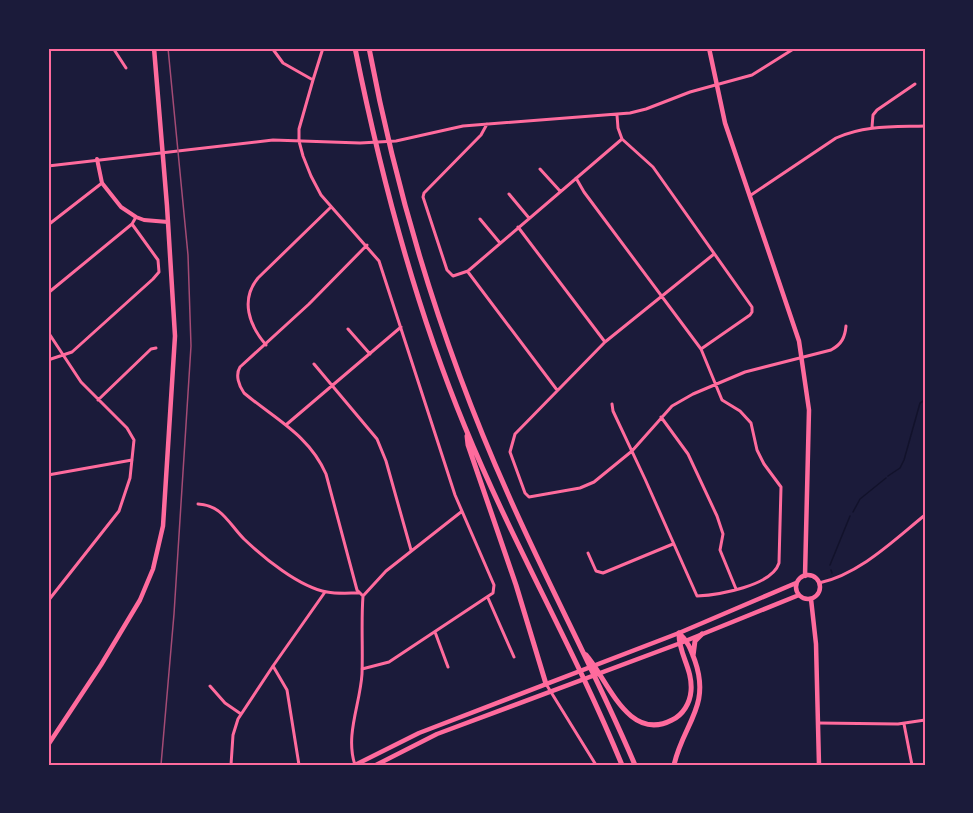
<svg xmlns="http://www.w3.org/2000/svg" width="973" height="813" font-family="Quicksand,sans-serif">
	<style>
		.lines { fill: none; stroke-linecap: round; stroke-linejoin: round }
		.stream { stroke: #12122b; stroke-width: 1.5 }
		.minor { stroke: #ff6b9d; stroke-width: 3 }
		.tertiary { stroke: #ff6b9d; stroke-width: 4 }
		.secondary { stroke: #ff6b9d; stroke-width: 4.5 }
		.motorway { stroke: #ff6b9d; stroke-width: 5 }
		.rail { stroke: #a44b75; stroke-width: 1.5 }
		.neatline { fill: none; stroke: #ff6b9d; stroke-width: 2 }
	</style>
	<rect width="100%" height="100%" fill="#1b1b3a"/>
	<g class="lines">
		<path class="stream" d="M888 476 900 468 904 460 920 403 925 400
			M853 512 860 499 886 478
			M830 565 850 516
			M831 570 832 573"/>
		<path class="minor" d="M113 48 126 68
			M272 48 283 63 313 80 299 129V141L303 156 311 176 321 195 379 261 455 495 494 585 493 593 389 662 362 669
			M313 80 323 48
			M617 115 618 128 622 139 653 167 752 307V312L750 315 701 349
			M487 124 481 135 424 193 423 197 447 270 453 276 468 271 622 139
			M872 127 873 115 877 110 915 84
			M48 166 273 140 360 143 396 141 463 126 630 113 646 109 690 92 752 75 795 48
			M540 169 560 191
			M576 178 584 192 701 349 722 400 740 411 751 423 757 450 764 464 781 487 779 563C772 586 718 595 697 596L645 479 613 411 612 404
			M509 194 529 218
			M751 195 836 138C865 125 893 127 925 126
			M480 219 500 243
			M48 225 102 183
			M518 227 605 342
			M714 254 605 342 515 434 510 452 525 493 529 497 580 488 594 482 632 451 672 406 693 394 745 372 831 350C842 344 845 337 846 326
			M468 272 557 390
			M48 293 132 224 136 217
			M348 329 370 354
			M48 332 81 382 127 428 134 440 130 478 119 511 48 601
			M266 345C249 325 240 300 258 278L331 207
			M48 360 72 352 153 279 159 272 158 260 132 224
			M314 364 377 439 386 461 411 550
			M98 400 151 349 156 348
			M661 417 688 454 717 516 723 534 720 550 736 589
			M287 424 401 327
			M48 475 132 460
			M198 504C222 505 229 524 244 539 264 558 299 587 327 592 337 594 349 593 359 593
			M588 553 596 571 603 573 673 544
			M819 583C860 574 894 540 925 515
			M363 596 357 590 326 474C309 435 275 419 244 393 239 386 235 375 240 367L309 304 367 245
			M488 598 514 657
			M435 632 448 667
			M273 666 287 690 299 765
			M546 684 596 765
			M210 686 225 703 241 714
			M818 723 898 724 925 720
			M904 724 912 765
			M231 765 233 735 238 719 273 666 325 592
			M355 765C345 735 360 705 362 674 363 648 361 622 363 596L386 571 461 512"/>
		<path class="tertiary" d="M97 159 102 183 121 207 136 217 144 220 168 222"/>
		<path class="secondary" d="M709 48 725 123 799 341 809 410 805 576
			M796 587a12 12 0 1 1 24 0a12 12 0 1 1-24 0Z
			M811 599 816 644 819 765
			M48 745 101 665 140 600 153 569 163 526 175 336 167 206 154 48
			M355 765 419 733 679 633 796 583
			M376 765 437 734 678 644 799 595"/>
		<path class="motorway" d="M355 48C381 177 415 306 465 427 512 542 575 650 622 765
			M369 48C398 201 444 351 508 494 548 585 596 673 635 765
			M467 436 468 445 516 585 546 684
			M586 655C608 680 628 743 672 720 683 715 690 703 691 691 693 669 678 653 679 633
			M693 656 695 641 702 634
			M674 765C683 724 711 707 695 661 691 650 688 641 679 633"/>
		<path class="rail" d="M161 765 174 614 191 346 188 255 168 48"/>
	</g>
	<rect width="973" height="813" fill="none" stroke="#1b1b3a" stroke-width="99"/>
	<rect x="50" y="50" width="874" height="714" class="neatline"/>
</svg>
